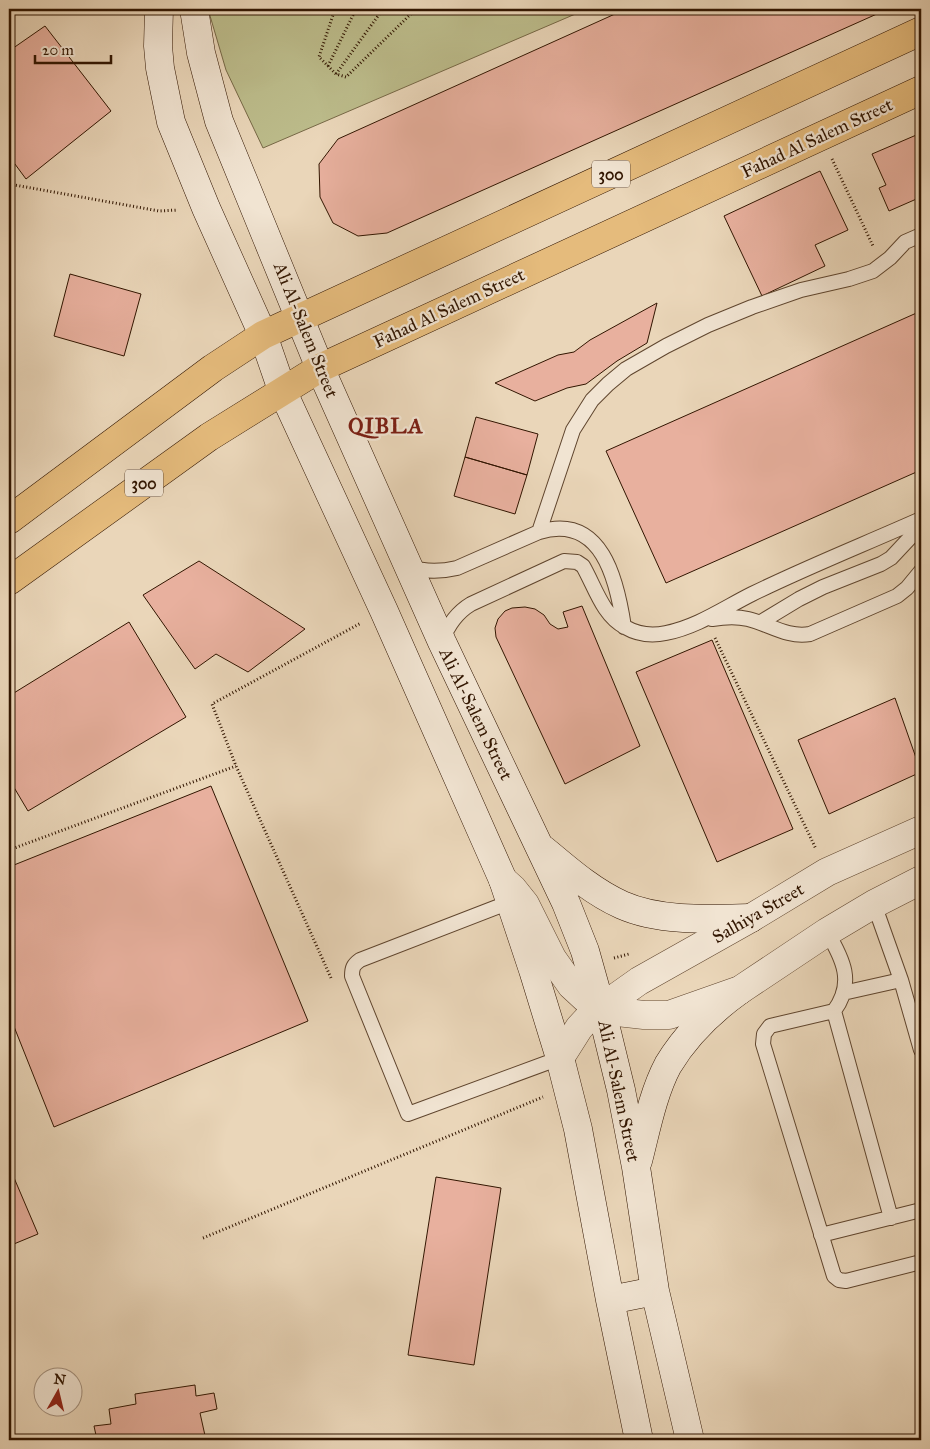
<svg xmlns="http://www.w3.org/2000/svg" width="930" height="1449" font-family="'IM FELL Great Primer',serif">
	<style>
		.green { fill: #bcbc8b; stroke: #766846 }
		.building { fill: #e8b09e; stroke: #311500 }
		.lines { fill: none; stroke-linecap: round; stroke-linejoin: round }
		.service-casing { stroke: #5f452e; stroke-width: 16 }
		.tertiary-casing { stroke: #5f452e; stroke-width: 29 }
		.secondary-casing { stroke: #311500; stroke-width: 29 }
		.primary-casing { stroke: #311500; stroke-width: 29 }
		.path { stroke: #311500; stroke-width: 3; stroke-dasharray: 1 2.5; stroke-linecap: butt }
		.service { stroke: #f1e4d2; stroke-width: 14 }
		.tertiary { stroke: #f1e4d2; stroke-width: 28 }
		.secondary { stroke: #f1e4d2; stroke-width: 28 }
		.primary { stroke: #e5bb7c; stroke-width: 28 }
		.labels { text-anchor: middle; stroke-width: 4.5; stroke-linejoin: round; paint-order: stroke }
		.shield { fill: #f1e4d2; stroke: #6b533f; stroke-width: 1 }
		.shield-label { font-size: 16px; font-weight: bold; fill: #311500 }
		.street-label { font-size: 18px; fill: #311500; stroke: #f1e4d2 }
		.district-label { font-size: 22px; font-weight: bold; letter-spacing: 1px; fill: #7a1f14; stroke: #f1e4d2 }
	</style>
	<rect width="100%" height="100%" fill="#ead6b9"/>
	<filter id="stains"><feTurbulence type="fractalNoise" baseFrequency=".004" numOctaves="4"/><feColorMatrix values="0 0 0 0 .2 0 0 0 0 .09 0 0 0 0 .02 0 0 0 .5 -.17"/></filter>
	<radialGradient id="worn" r=".72"><stop offset=".6" stop-color="#630" stop-opacity="0"/><stop offset="1" stop-color="#630" stop-opacity=".3"/></radialGradient>
	<path class="green" d="M208 9H587L263 148 226 70Z"/>
	<path class="building" d="M626 9H888L387 233 358 236 333 223 320 197 319 164 338 139Z
		M45 26 111 111 26 179 9 156V51Z
		M921 133V197L889 211 879 188 886 185 872 154Z
		M820 171 848 230 815 245 825 266 762 296 724 216Z
		M70 274 141 294 124 356 54 336Z
		M657 303 647 343 617 361 586 384 567 388 535 401 495 383 558 355 574 352 590 340Z
		M921 311V470L666 583 606 451Z
		M476 417 538 434 527 475 465 457Z
		M465 457 527 475 515 514 454 496Z
		M199 561 305 629 248 672 216 654 195 669 143 595Z
		M582 606 640 746 565 784 496 637 495 628 498 619 505 611 512 608 525 607 535 609 544 615 550 624 558 629 568 627 563 612Z
		M129 622 186 717 28 811 9 779V696Z
		M712 640 793 829 717 862 636 672Z
		M895 698 921 772 829 814 798 740Z
		M211 786 308 1021 54 1127 9 1014V867Z
		M9 1166 38 1234 9 1246Z
		M436 1177 501 1188 474 1365 408 1355Z
		M195 1385 196 1396 214 1393 217 1409 200 1413 206 1440H97L94 1426 111 1424 109 1409 136 1404 135 1394Z"/>
	<g class="lines">
		<g class="service-casing">
			<path id="service" d="M539 532 573 430 592 400 608 384 626 369 666 346 708 325 752 307 801 290 849 279 873 271 890 258 905 242 921 235
				M409 567C425 572 440 572 457 568L539 532C602 513 617 580 624 627
				M712 619C724 617 736 616 748 619 769 624 787 638 810 634L897 596 907 588 921 571
				M761 622 799 599 823 587 881 564 891 558 921 526
				M442 641C448 625 456 613 471 604L564 561 577 562 583 566C595 587 603 616 625 627 637 634 652 636 666 633 697 627 724 608 752 594 807 567 865 544 921 519
				M510 902 360 960C353 965 352 968 352 976L408 1114 560 1058
				M874 904 901 980 921 1050
				M827 932C843 959 855 983 834 1011L770 1026 764 1034 763 1044 834 1276 839 1280 846 1281 921 1262
				M843 993 901 980
				M834 1011 891 1218
				M821 1235 921 1210"/>
		</g>
		<g class="tertiary-casing">
			<path id="tertiary" d="M503 880 513 889 525 904 552 958 571 985 585 998 601 1008 617 1012 644 1015H669L740 990 827 932 874 904 921 880
				M560 1058 579 1028 591 1015 639 981 751 918 827 872 921 830"/>
		</g>
		<g class="secondary-casing">
			<path id="secondary" d="M159 9 158 46 160 68 171 122 206 208 263 335 282 390 384 611 503 880 533 970 560 1058 578 1129 610 1300 639 1440
				M194 9 201 53 219 121 320 368 442 642 566 903 585 951 601 1008 621 1090 636 1167 655 1291 690 1440
				M544 850C569 871 593 892 622 905 660 922 711 919 751 918
				M638 1161C646 1130 653 1093 668 1065 686 1035 712 1010 740 990
				M610 1300 655 1291"/>
		</g>
		<g class="primary-casing">
			<path id="primary" d="M9 520 213 368 263 335 921 31
				M9 581 209 437 320 368 921 90"/>
		</g>
		<path class="path" d="M335 9 319 57 336 74 346 77 416 9
			M328 66 356 9
			M336 74 383 9
			M832 159 873 246
			M9 184 159 211 178 210
			M715 638 816 849
			M9 850 236 766
			M614 958 629 954
			M331 978 236 766 212 704 361 623
			M203 1238 543 1097"/>
		<use href="#service" class="service"/>
		<use href="#tertiary" class="tertiary"/>
		<use href="#secondary" class="secondary"/>
		<use href="#primary" class="primary"/>
	</g>
	<g class="labels">
		<g class="shield">
			<rect x="592" y="160.5" width="38" height="27" rx="4"/>
			<rect x="125" y="469.5" width="38" height="27" rx="4"/>
		</g>
		<g class="shield-label">
			<text x="611" y="180">300</text>
			<text x="144" y="489">300</text>
		</g>
		<g class="street-label">
			<text transform="translate(817 138) rotate(-25)" y="6">Fahad Al Salem Street</text>
			<text transform="translate(449 308) rotate(-25)" y="6">Fahad Al Salem Street</text>
			<text transform="translate(306 330) rotate(68)" y="6">Ali Al-Salem Street</text>
			<text transform="translate(476 714) rotate(64)" y="6">Ali Al-Salem Street</text>
			<text transform="translate(758 913) rotate(-30)" y="6">Salhiya Street</text>
			<text transform="translate(619 1091) rotate(78)" y="6">Ali Al-Salem Street</text>
		</g>
		<g class="district-label">
			<text x="386" y="433">QIBLA</text>
		</g>
	</g>
	<rect width="930" height="1449" fill="none" stroke="#ead6b9" stroke-width="30"/>
	<rect x="10" y="10" width="910" height="1429" fill="none" stroke="#311500" stroke-width="2.5"/>
	<rect x="15" y="15" width="900" height="1419" fill="none" stroke="#311500"/>
	<g transform="translate(58 1392) rotate(8)"><circle r="24" fill="#f1e4d2" stroke="#a4917e"/>
	<path d="M0-4L9 19L0 12L-9 19Z" fill="#8f2418"/>
	<text y="-8" font-size="14" font-weight="bold" text-anchor="middle" fill="#311500">N</text>
	</g>
	<path d="M35 55v8h76v-8" fill="none" stroke="#311500" stroke-width="2.5"/>
	<text x="42" y="55" font-size="15" fill="#311500" stroke="#f1e4d2" stroke-width="4" paint-order="stroke">20 m</text>
	<rect width="100%" height="100%" filter="url(#stains)"/>
	<rect width="100%" height="100%" fill="url(#worn)"/>
</svg>
